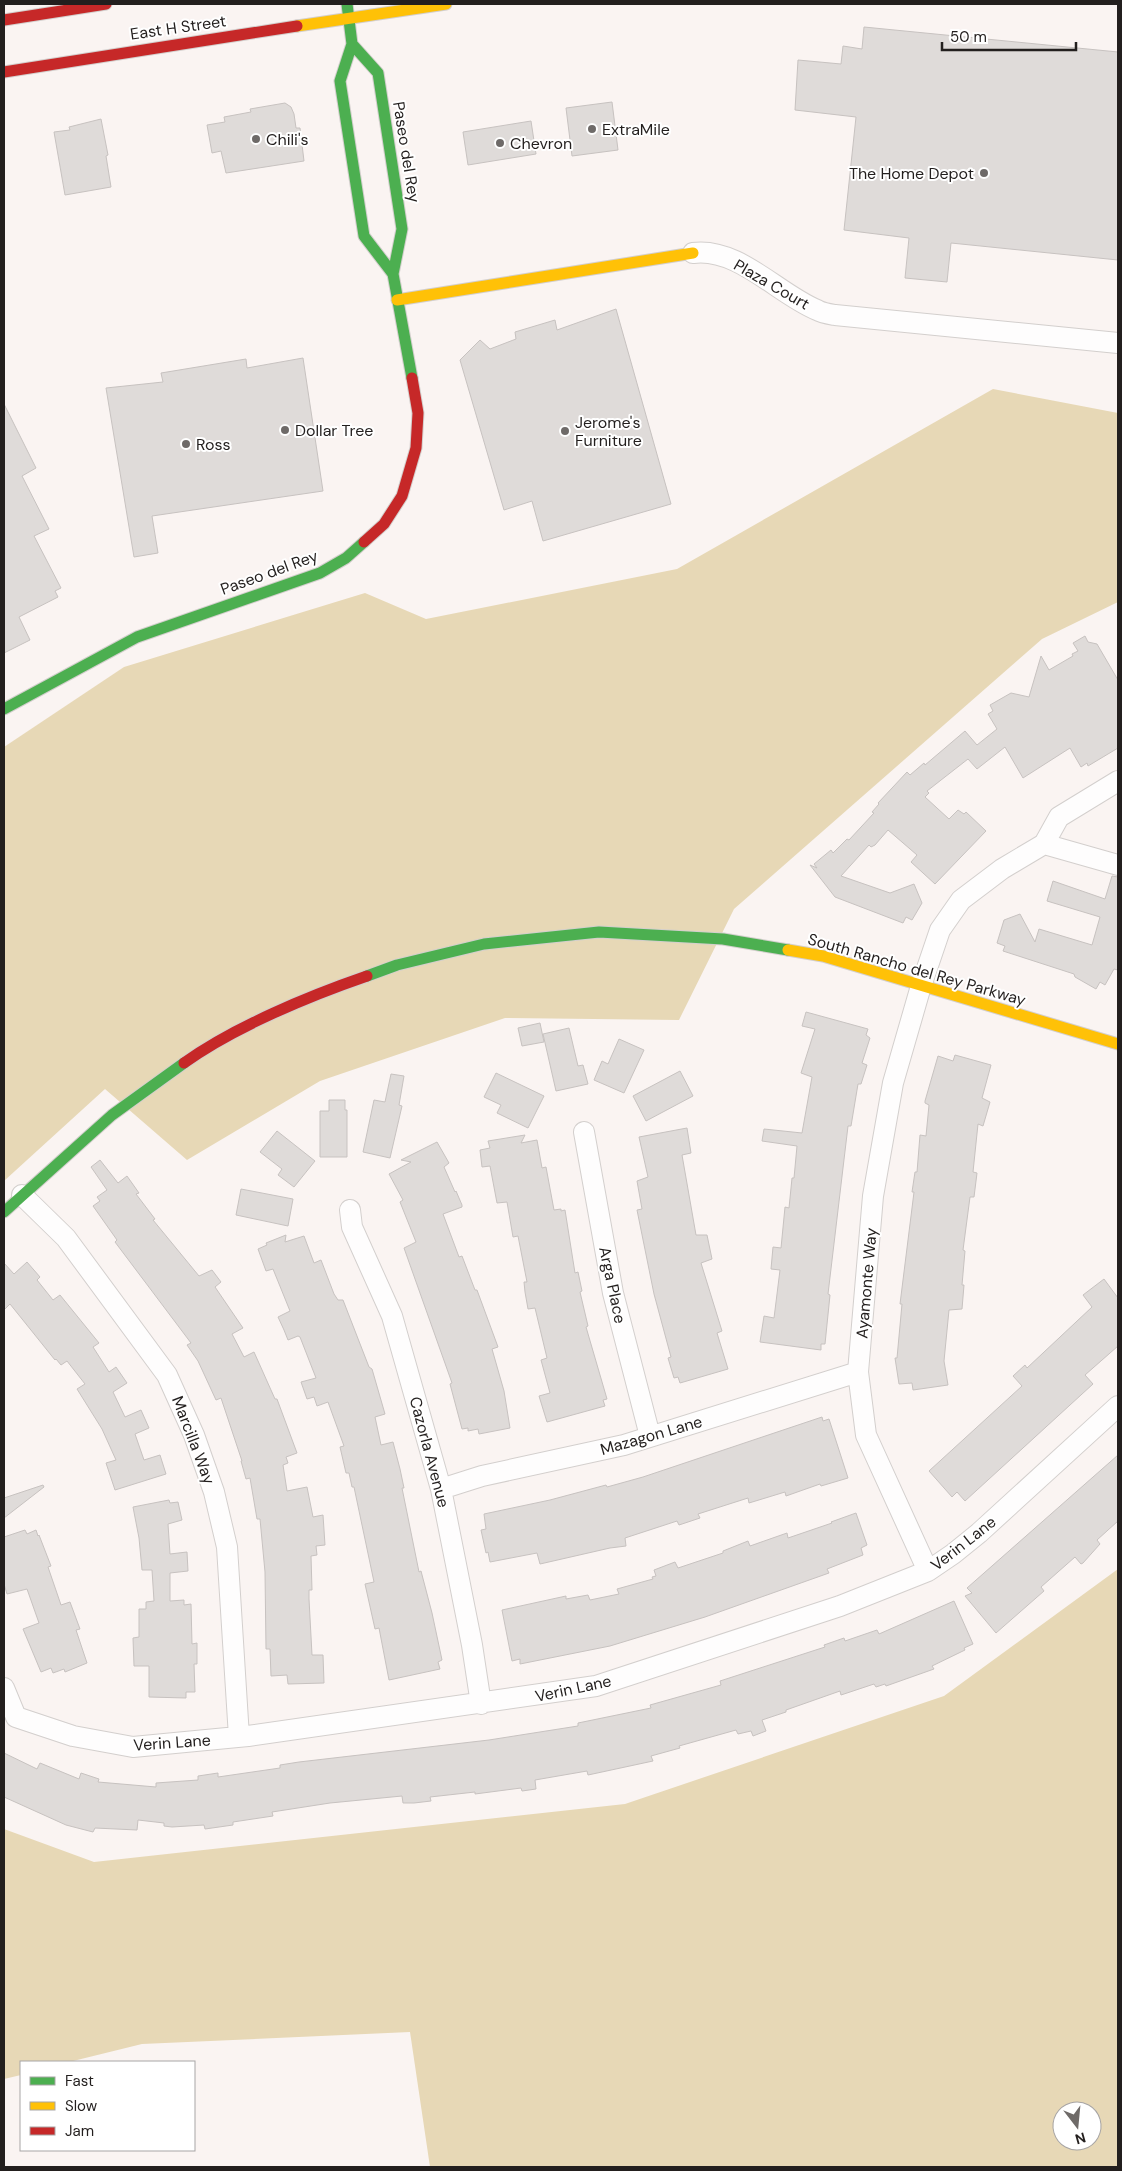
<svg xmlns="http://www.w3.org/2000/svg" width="1122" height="2171" font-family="'DM Sans',sans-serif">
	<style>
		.green { fill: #e7d8b6; fill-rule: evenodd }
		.building { fill: #dfdbd9; stroke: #c7c2c0 }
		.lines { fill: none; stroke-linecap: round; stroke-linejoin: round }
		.street-casing { stroke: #d3cfcd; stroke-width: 22 }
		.fast-casing { stroke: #d3cfcd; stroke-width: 13 }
		.slow-casing { stroke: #d3cfcd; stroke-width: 13 }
		.jam-casing { stroke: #d3cfcd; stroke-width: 13 }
		.street { stroke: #fefdfd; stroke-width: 20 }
		.fast { stroke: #4caf50; stroke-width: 11 }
		.slow { stroke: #ffc107; stroke-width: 11 }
		.jam { stroke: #c62828; stroke-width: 11 }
		.poi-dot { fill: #6e6a68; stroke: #fff; stroke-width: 2 }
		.labels { text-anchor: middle; stroke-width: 4; stroke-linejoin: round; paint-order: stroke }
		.street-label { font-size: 16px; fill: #231f1e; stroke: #fff }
		.poi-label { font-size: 16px; fill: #231f1e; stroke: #fff; text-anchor: start }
	</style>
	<rect width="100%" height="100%" fill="#faf4f2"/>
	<path class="green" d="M993 389 1118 413V602L1042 639 734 909 679 1020 505 1018 320 1081 187 1160 105 1089 4 1181V747L124 667 365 593 426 619 677 569Z
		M1118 1569V2167H430L410 2032 142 2044 69 2062H21V2075L4 2079V1829L94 1862 625 1804 944 1696ZM1062 2111H1092V2141H1062Z"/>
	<path class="building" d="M864 27 1118 52V260L951 243 947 282 905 278 909 238 844 230 856 117 795 110 798 60 841 64 843 46 862 49Z
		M612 102 618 150 572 156 566 108Z
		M285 103 291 107 294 114 296 128H300L304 161 226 173 221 151 212 153 207 125 225 122 224 117 251 112 250 109Z
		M101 119 108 155 106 156 111 187 65 195 54 132 70 130 69 127Z
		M531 121 536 154 468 165 463 132Z
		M616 309 671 504 543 541 532 501 504 510 460 360 480 340 490 349 516 339 515 332 555 320 557 330Z
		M303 358 323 491 152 516 158 553 134 557 106 388 163 382 161 373 246 359 247 368Z
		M4 404 36 468 22 476 49 529 34 536 61 588 55 591 58 597 19 617 30 640 4 653Z
		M1085 636 1088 642 1097 644 1118 680V748L1088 766 1087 763 1081 767 1070 748 1023 778 1005 747 977 769 968 759 927 791 929 793 925 797 949 819 958 810 964 814 966 812 986 831 935 884 911 862 917 855 888 830 875 845 871 847 869 845 841 876 890 893 914 884 922 903 912 920 906 917 903 923 835 897 810 865 817 868 814 864 831 850 833 853 847 839 849 840 874 813 872 812 879 804 878 803 907 772 910 775 924 763 925 765 965 731 977 745 997 729 988 714 993 711 990 705 1011 693 1029 697 1041 656 1049 670 1073 656 1072 654 1078 651 1073 643Z
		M1112 876 1118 877V970L1114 969 1105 985 1100 982 1096 989 1075 977 1074 974 1003 951 1005 946 997 943 1004 920 1020 914 1035 942 1039 929 1092 945 1100 917 1047 901 1053 881 1105 899Z
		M806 1012 868 1029 866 1035 870 1038 862 1063 867 1065 861 1084H858L851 1126H848L828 1294 830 1295 825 1344H821V1350L760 1342 764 1316 774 1318 780 1270 771 1269 773 1247 781 1248 785 1207 789 1208 792 1178H794L797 1146 762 1141 764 1129 802 1133 812 1077 801 1073 815 1029 802 1026Z
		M540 1023 544 1042 522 1046 518 1028Z
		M569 1028 578 1066 583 1065 588 1084 556 1091 543 1034Z
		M619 1039 644 1050 624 1093 594 1080 602 1061 608 1064Z
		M955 1055 991 1065 982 1098 990 1102 983 1126 978 1124 973 1172 977 1173 974 1197H970L963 1250 965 1251 962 1285H964L962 1309 949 1310 944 1361 948 1385 913 1390 912 1383 899 1384 895 1358H897L902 1304H900L914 1192H912L915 1172H917L920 1135 926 1136 929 1105 925 1103V1101L938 1056 953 1061Z
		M680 1071 693 1096 646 1121 633 1096Z
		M496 1073 544 1096 528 1128 497 1113 501 1105 484 1097Z
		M391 1074 404 1076 399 1105 402 1106 390 1158 363 1152 374 1100 385 1102Z
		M329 1100H345V1110H347V1157H320V1111H329Z
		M687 1128 691 1153 682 1155 696 1235H707L712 1259 701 1263 722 1331 717 1333 728 1369 680 1383 678 1377 674 1378 668 1358 671 1357 654 1294 637 1210 642 1209 637 1181 648 1177 639 1137Z
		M277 1131 315 1161 294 1187 278 1175 282 1169 260 1152Z
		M525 1135 521 1143 537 1140 542 1168 546 1167 554 1210 561 1209V1211L565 1210 575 1273 578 1272 582 1291 580 1292 588 1326 586 1327 607 1399 603 1400 605 1406 547 1422 539 1396 550 1393 541 1360 547 1358 535 1308 528 1309 525 1292 524 1282H527L518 1236 513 1237 507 1202 497 1203 490 1166 482 1167 480 1150 490 1148 488 1141Z
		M437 1142 449 1163 444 1167 455 1192 456 1191 462 1205V1207L443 1214 459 1257 462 1256 475 1290H477L498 1347 492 1349 504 1391 510 1428 479 1434 478 1429 468 1431V1428L462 1429 450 1384 452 1383 404 1248 416 1242 400 1202 403 1200 389 1174 411 1162 401 1160Z
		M100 1160 118 1183 127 1176 139 1193 136 1194 155 1219 153 1220 199 1276 212 1270 221 1282 215 1287 243 1328 232 1334 244 1357 254 1352 275 1399H277L297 1453 286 1457 288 1463 283 1465 287 1491 307 1487 313 1517 323 1515 325 1545 316 1546 317 1555 311 1556 312 1590H309V1599L312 1655H323L324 1683 288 1684 287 1675 271 1676 270 1649H266L265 1572 260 1519H257L250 1478 246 1479 241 1461H242L221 1398 216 1400 198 1361 187 1345 191 1343 115 1242 117 1240 93 1206 100 1201 97 1197 107 1190 91 1167Z
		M241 1189 293 1199 288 1226 236 1215Z
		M286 1235 285 1242 304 1236 314 1263 321 1260 334 1294 338 1300H343L369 1367 372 1369 385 1414 375 1417 381 1445 393 1442 400 1469 404 1488H402L419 1572 421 1571 432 1613 442 1660 438 1662 440 1669 389 1680 379 1628 375 1629 365 1584 374 1582 354 1487H352L349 1473H346L340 1447 344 1446 328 1402 317 1406 314 1397 307 1399 301 1382 316 1378 300 1337 298 1336 288 1340 284 1330 278 1317 290 1311 273 1269 266 1271 258 1249 267 1245 266 1243Z
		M27 1262 40 1277 37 1280 53 1300 60 1295 99 1343 93 1347 109 1372 116 1367 127 1383 113 1392 125 1417 141 1410 149 1428 135 1434 144 1460 160 1455 166 1474 115 1490 106 1463 116 1460 102 1429 77 1389 85 1384 67 1361 61 1365 56 1359 55 1360 10 1304 4 1310V1263L14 1274Z
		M1104 1279 1118 1298V1346L1085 1375 1093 1384 965 1501 957 1492 952 1497 929 1471 1022 1386 1013 1376 1025 1365 1027 1368 1092 1307 1083 1295Z
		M822 1417 823 1421 829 1419 848 1478 821 1486 820 1484 786 1496 785 1492 749 1503 748 1498 698 1514 700 1518 679 1525 677 1521 625 1538 626 1546 610 1548 540 1564 537 1553 490 1562 488 1552 486 1553 481 1530 486 1529 484 1514 550 1500 606 1485 607 1487 643 1477Z
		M1118 1455V1521L1097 1540 1100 1544 1083 1563 1081 1564 1075 1557 1041 1587 1044 1591 996 1633 965 1596 972 1593 967 1588Z
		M43 1485 44 1487 4 1518V1498Z
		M169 1500 170 1503 178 1502 182 1520 168 1524 170 1554 187 1552 188 1571 170 1573V1601L184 1600V1605L191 1604 192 1644 197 1643V1664H194L195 1692H186V1698L149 1697V1666H134L133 1638 139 1637V1609H146V1602L154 1601 152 1570H142L139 1538 133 1507Z
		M856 1513 867 1545 861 1548 863 1555 827 1569 829 1573 705 1617 610 1646 520 1664V1659L512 1661 502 1610 566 1596V1599L588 1595 590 1600 619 1594 617 1589 653 1579 652 1577 656 1576 654 1570 675 1562 678 1568 723 1553V1551L748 1541 750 1546 787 1533 788 1538 832 1523 831 1522Z
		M25 1530 27 1534 36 1530 38 1536 39 1535 51 1566 48 1567 61 1605 70 1602 80 1629 76 1630 87 1663 65 1672 64 1669 53 1673 51 1668 41 1672 23 1629 39 1623 27 1589 7 1594 4 1584V1537Z
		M954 1601 973 1644 964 1648 965 1650 932 1666 934 1669 886 1686 885 1684 876 1687 874 1684 841 1695 840 1691 786 1710V1712L762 1720 766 1731 753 1736 751 1731 738 1734 736 1730 679 1746 680 1748 651 1756 653 1761 588 1775 587 1771 535 1780 536 1789 522 1791 521 1788 475 1794V1792L430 1797 431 1801 414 1803H403L402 1796 330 1803 272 1812 273 1816 233 1822V1825L205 1829 204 1825 172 1827 164 1826V1823L138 1820 137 1830 95 1828 93 1832 66 1825 4 1797V1753L37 1769 40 1763 79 1779 81 1773 99 1779 98 1782 156 1787V1783L198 1780V1776L218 1773V1777L280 1768V1765L299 1762 489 1740 578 1726V1723L651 1708 650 1705 721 1685 720 1681 825 1647 824 1645 844 1638 845 1641 877 1630 879 1634Z"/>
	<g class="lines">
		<g class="street-casing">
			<path id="street" d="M693 253C738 247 778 294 817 310 822 313 829 314 835 315L1118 343
				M1118 781 1059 817 1044 844 1118 865
				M584 1132 613 1293 650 1436
				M22 1195 66 1238 167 1375 194 1435 214 1492 227 1547 239 1737
				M350 1210 352 1227 392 1316 441 1489 472 1645 481 1704
				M441 1489 482 1476 624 1445 858 1372
				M928 1571 866 1435 858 1372 873 1196 893 1083 921 986 940 930 961 900 1002 869 1044 844
				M4 1688 16 1717 73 1736 133 1747 248 1736 596 1686 840 1606 928 1571 953 1554 979 1533 1118 1406"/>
		</g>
		<g class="fast-casing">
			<path id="fast" d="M347 4 352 44 340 81 364 236 393 274
				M352 44 378 73 402 229 393 274 412 378
				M4 709 137 637 320 573 346 558 364 542
				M367 976 397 965 484 944 599 932 723 939 788 950
				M4 1212 112 1115 184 1063"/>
		</g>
		<g class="slow-casing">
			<path id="slow" d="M297 26 446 4
				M397 300 693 253
				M788 950 823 956 1118 1044"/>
		</g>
		<g class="jam-casing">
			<path id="jam" d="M4 20 106 4
				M4 72 297 26
				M364 542 384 524 402 496 416 448 418 413 412 378
				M184 1063C234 1027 309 996 367 976"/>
		</g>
		<use href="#street" class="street"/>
		<use href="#fast" class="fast"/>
		<use href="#slow" class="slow"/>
		<use href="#jam" class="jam"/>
	</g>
	<g class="poi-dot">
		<circle cx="592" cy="129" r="5"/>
		<circle cx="256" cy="139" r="5"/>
		<circle cx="500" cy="143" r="5"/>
		<circle cx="984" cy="173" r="5"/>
		<circle cx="285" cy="430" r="5"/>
		<circle cx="565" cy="431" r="5"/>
		<circle cx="186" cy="444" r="5"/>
	</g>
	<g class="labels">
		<g class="street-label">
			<text transform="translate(178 27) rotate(-8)" y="6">East H Street</text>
			<text transform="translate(407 152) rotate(81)" y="6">Paseo del Rey</text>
			<text transform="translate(772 284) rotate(30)" y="6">Plaza Court</text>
			<text transform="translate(269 572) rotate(-20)" y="6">Paseo del Rey</text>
			<text transform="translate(917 969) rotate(16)" y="6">South Rancho del Rey Parkway</text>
			<text transform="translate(866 1283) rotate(-85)" y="6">Ayamonte Way</text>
			<text transform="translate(613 1285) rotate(78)" y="6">Arga Place</text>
			<text transform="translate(651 1435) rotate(-16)" y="6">Mazagon Lane</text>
			<text transform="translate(194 1440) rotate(69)" y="6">Marcilla Way</text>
			<text transform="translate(430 1452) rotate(75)" y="6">Cazorla Avenue</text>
			<text transform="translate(963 1543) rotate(-38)" y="6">Verin Lane</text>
			<text transform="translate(573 1688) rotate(-12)" y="6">Verin Lane</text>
			<text transform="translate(172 1742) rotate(-4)" y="6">Verin Lane</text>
		</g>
		<g class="poi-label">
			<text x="602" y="135">ExtraMile</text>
			<text x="266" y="145">Chili's</text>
			<text x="510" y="149">Chevron</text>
			<text x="974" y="179" text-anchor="end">The Home Depot</text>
			<text x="575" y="428">Jerome's<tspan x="575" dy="18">Furniture</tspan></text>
			<text x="295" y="436">Dollar Tree</text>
			<text x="196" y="450">Ross</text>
		</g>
	</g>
	<rect width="1122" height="2171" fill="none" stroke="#231f1e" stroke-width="10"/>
	<rect x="20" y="2061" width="175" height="90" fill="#ffffff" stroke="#a7a5a5"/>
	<rect x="30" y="2077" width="25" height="8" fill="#4caf50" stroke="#a7a5a5"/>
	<text x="65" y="2086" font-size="15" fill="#231f1e">Fast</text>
	<rect x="30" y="2102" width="25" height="8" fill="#ffc107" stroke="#a7a5a5"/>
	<text x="65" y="2111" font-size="15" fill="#231f1e">Slow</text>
	<rect x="30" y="2127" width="25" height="8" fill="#c62828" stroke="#a7a5a5"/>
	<text x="65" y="2136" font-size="15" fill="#231f1e">Jam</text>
	<g transform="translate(1077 2126) rotate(164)"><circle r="24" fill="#ffffff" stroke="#a7a5a5"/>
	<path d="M0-4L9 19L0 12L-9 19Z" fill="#6e6a68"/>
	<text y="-8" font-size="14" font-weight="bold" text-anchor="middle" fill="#231f1e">N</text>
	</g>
	<path d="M942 42v8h134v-8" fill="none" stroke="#231f1e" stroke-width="2.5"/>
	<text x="950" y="42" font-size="15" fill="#231f1e" stroke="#ffffff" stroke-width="4" paint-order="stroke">50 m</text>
</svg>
